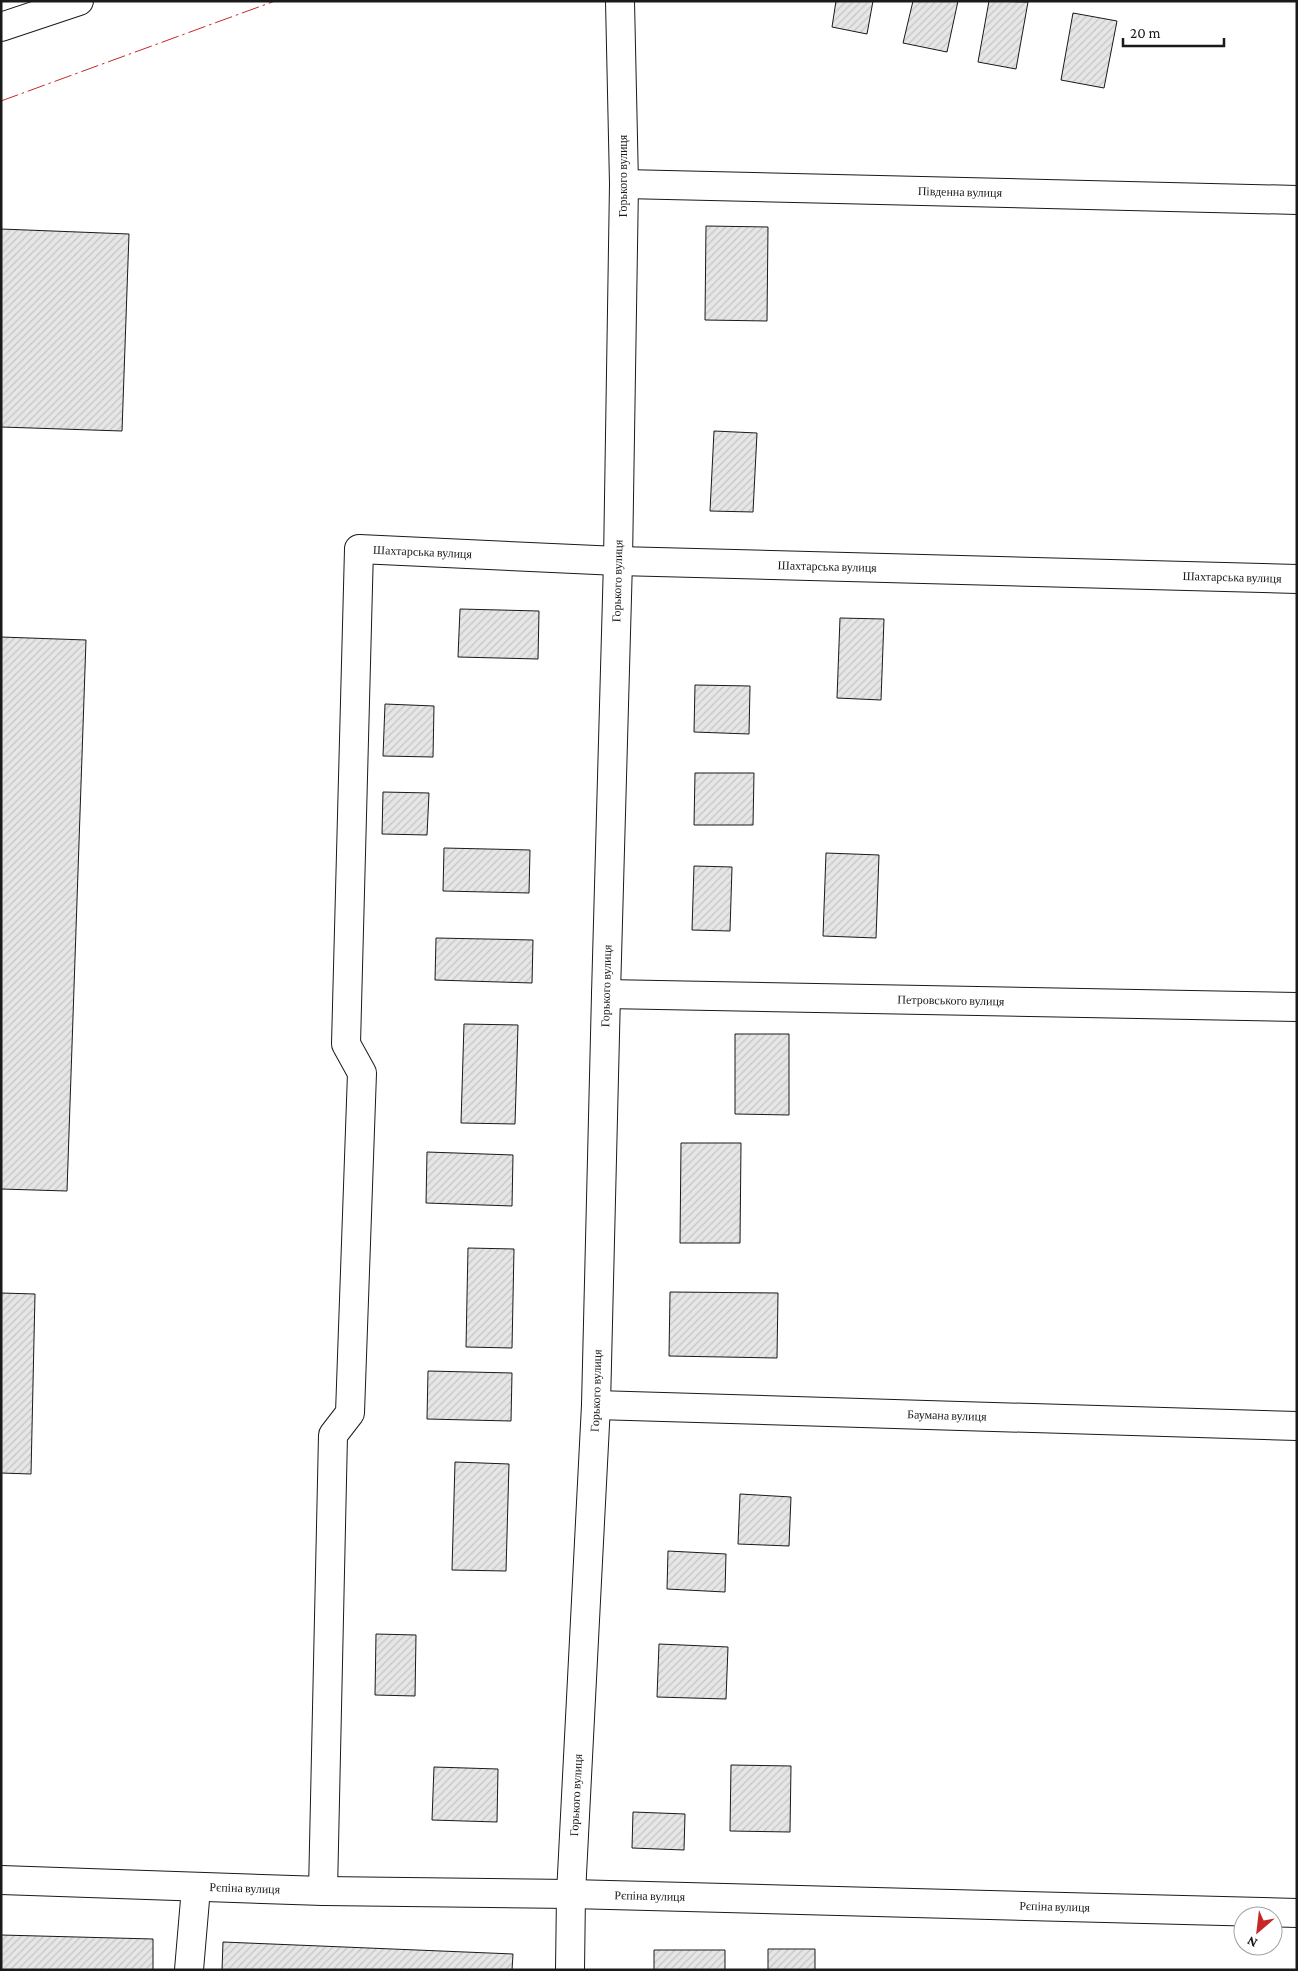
<svg xmlns="http://www.w3.org/2000/svg" width="1298" height="1971" font-family="'Crimson Pro',serif">
	<style>
		.building { fill: url(#building-hatch); stroke: #1a1a1a }
		.lines { fill: none; stroke-linecap: round; stroke-linejoin: round }
		.minor-casing { stroke: #1a1a1a; stroke-width: 30 }
		.minor { stroke: #fff; stroke-width: 28 }
		.power { stroke: #c62828; stroke-width: 1; stroke-dasharray: 18 4 2.5 4; stroke-linecap: butt }
		.labels { text-anchor: middle; stroke-width: 4; stroke-linejoin: round; paint-order: stroke }
		.street-label { font-size: 12px; fill: #1a1a1a; stroke: #fff }
	</style>
	<defs>
		<pattern id="building-hatch" width="6" height="6" patternUnits="userSpaceOnUse" patternTransform="scale(1.25)"><rect width="6" height="6" fill="#e6e6e6"/><path d="M-1 1l2-2M0 6l6-6M5 7l2-2" fill="none" stroke="#c5c5c5"/></pattern>
	</defs>
	<rect width="100%" height="100%" fill="#fff"/>
	<path class="building" d="M836 1H873L867 34 832 27Z
		M913 1H958L947 52 903 43Z
		M989 1 1028 2 1016 69 978 62Z
		M1073 13 1117 21 1104 88 1061 80Z
		M706 226 768 227 767 321 705 320Z
		M1 229 129 234 122 431 1 427Z
		M714 431 757 433 753 512 710 511Z
		M460 609 539 611 538 659 458 657Z
		M840 618 884 619 881 700 837 698Z
		M1 637 86 640 67 1191 1 1189Z
		M695 685 750 686 749 734 694 732Z
		M385 704 434 706 433 757 383 756Z
		M695 773H754L753 825H694Z
		M383 792 429 793 427 835 382 834Z
		M444 848 530 850 529 893 443 891Z
		M826 853 879 855 876 938 823 936Z
		M694 866 732 867 730 931 692 930Z
		M436 938 533 940 532 983 435 980Z
		M464 1024 518 1025 515 1124 461 1123Z
		M735 1034H789V1115L735 1114Z
		M681 1143H741L740 1243H680Z
		M427 1152 513 1155 512 1206 426 1203Z
		M468 1248 514 1249 512 1348 466 1347Z
		M670 1292 778 1293 777 1358 669 1356Z
		M1 1293 35 1294 31 1474 1 1473Z
		M428 1371 512 1373 511 1421 427 1419Z
		M455 1462 509 1464 506 1571 452 1570Z
		M740 1494 791 1497 789 1546 738 1544Z
		M668 1551 726 1554 725 1592 667 1589Z
		M376 1634 416 1635 415 1696 375 1695Z
		M659 1644 728 1647 726 1699 657 1697Z
		M731 1765 791 1766 790 1832 730 1831Z
		M434 1767 498 1769 497 1822 432 1820Z
		M633 1812 685 1814 684 1850 632 1848Z
		M1 1935 153 1939V1970H1Z
		M223 1942 513 1954 512 1970H222Z
		M768 1949H815V1970H768Z
		M654 1950H725V1970H654Z"/>
	<g class="lines">
		<g class="minor-casing">
			<g id="minor">
				<path d="M1 27 79 1"/>
				<path id="s1" d="M624 184 1297 200"/>
				<path id="s2" d="M606 994 1297 1007"/>
				<path id="s3" d="M596 1405 1297 1426"/>
				<path id="s4" d="M1 1880 323 1891 571 1894 1297 1913"/>
				<path id="s5" d="M323 1891 333 1435 350 1413 362 1073 346 1044 359 549 618 561 1297 579"/>
				<path d="M189 1970 196 1888"/>
				<path id="s6" d="M570 1970 571 1894 596 1405 606 994 618 561 624 184 620 1"/>
			</g>
		</g>
		<use href="#minor" class="minor"/>
		<path class="power" d="M1 101 275 1"/>
	</g>
	<g class="labels">
		<g class="street-label">
			<text transform="translate(623 176) rotate(-90)" y="4">Горького вулиця</text>
			<text dy="4" stroke="none"><textPath href="#s1" startOffset="336">Південна вулиця</textPath></text>
			<text dy="4" stroke="none"><textPath href="#s5" startOffset="1416">Шахтарська вулиця</textPath></text>
			<text dy="4" stroke="none"><textPath href="#s5" startOffset="1821">Шахтарська вулиця</textPath></text>
			<text dy="4" stroke="none"><textPath href="#s5" startOffset="2226">Шахтарська вулиця</textPath></text>
			<text dy="4" stroke="none"><textPath href="#s6" startOffset="1390">Горького вулиця</textPath></text>
			<text dy="4" stroke="none"><textPath href="#s6" startOffset="985">Горького вулиця</textPath></text>
			<text dy="4" stroke="none"><textPath href="#s2" startOffset="345">Петровського вулиця</textPath></text>
			<text dy="4" stroke="none"><textPath href="#s6" startOffset="580">Горького вулиця</textPath></text>
			<text dy="4" stroke="none"><textPath href="#s3" startOffset="351">Баумана вулиця</textPath></text>
			<text dy="4" stroke="none"><textPath href="#s6" startOffset="175">Горького вулиця</textPath></text>
			<text dy="4" stroke="none"><textPath href="#s4" startOffset="244">Рєпіна вулиця</textPath></text>
			<text dy="4" stroke="none"><textPath href="#s4" startOffset="649">Рєпіна вулиця</textPath></text>
			<text dy="4" stroke="none"><textPath href="#s4" startOffset="1054">Рєпіна вулиця</textPath></text>
		</g>
	</g>
	<rect width="1298" height="1971" fill="none" stroke="#1a1a1a" stroke-width="5"/>
	<g transform="translate(1258 1931) rotate(208)"><circle r="24" fill="#ffffff" stroke="#a3a3a3"/>
	<path d="M0-4L9 19L0 12L-9 19Z" fill="#c62828"/>
	<text y="-8" font-size="14" font-weight="bold" text-anchor="middle" fill="#1a1a1a">N</text>
	</g>
	<path d="M1123 38v8h101v-8" fill="none" stroke="#1a1a1a" stroke-width="2.5"/>
	<text x="1130" y="38" font-size="15" fill="#1a1a1a" stroke="#ffffff" stroke-width="4" paint-order="stroke">20 m</text>
</svg>
